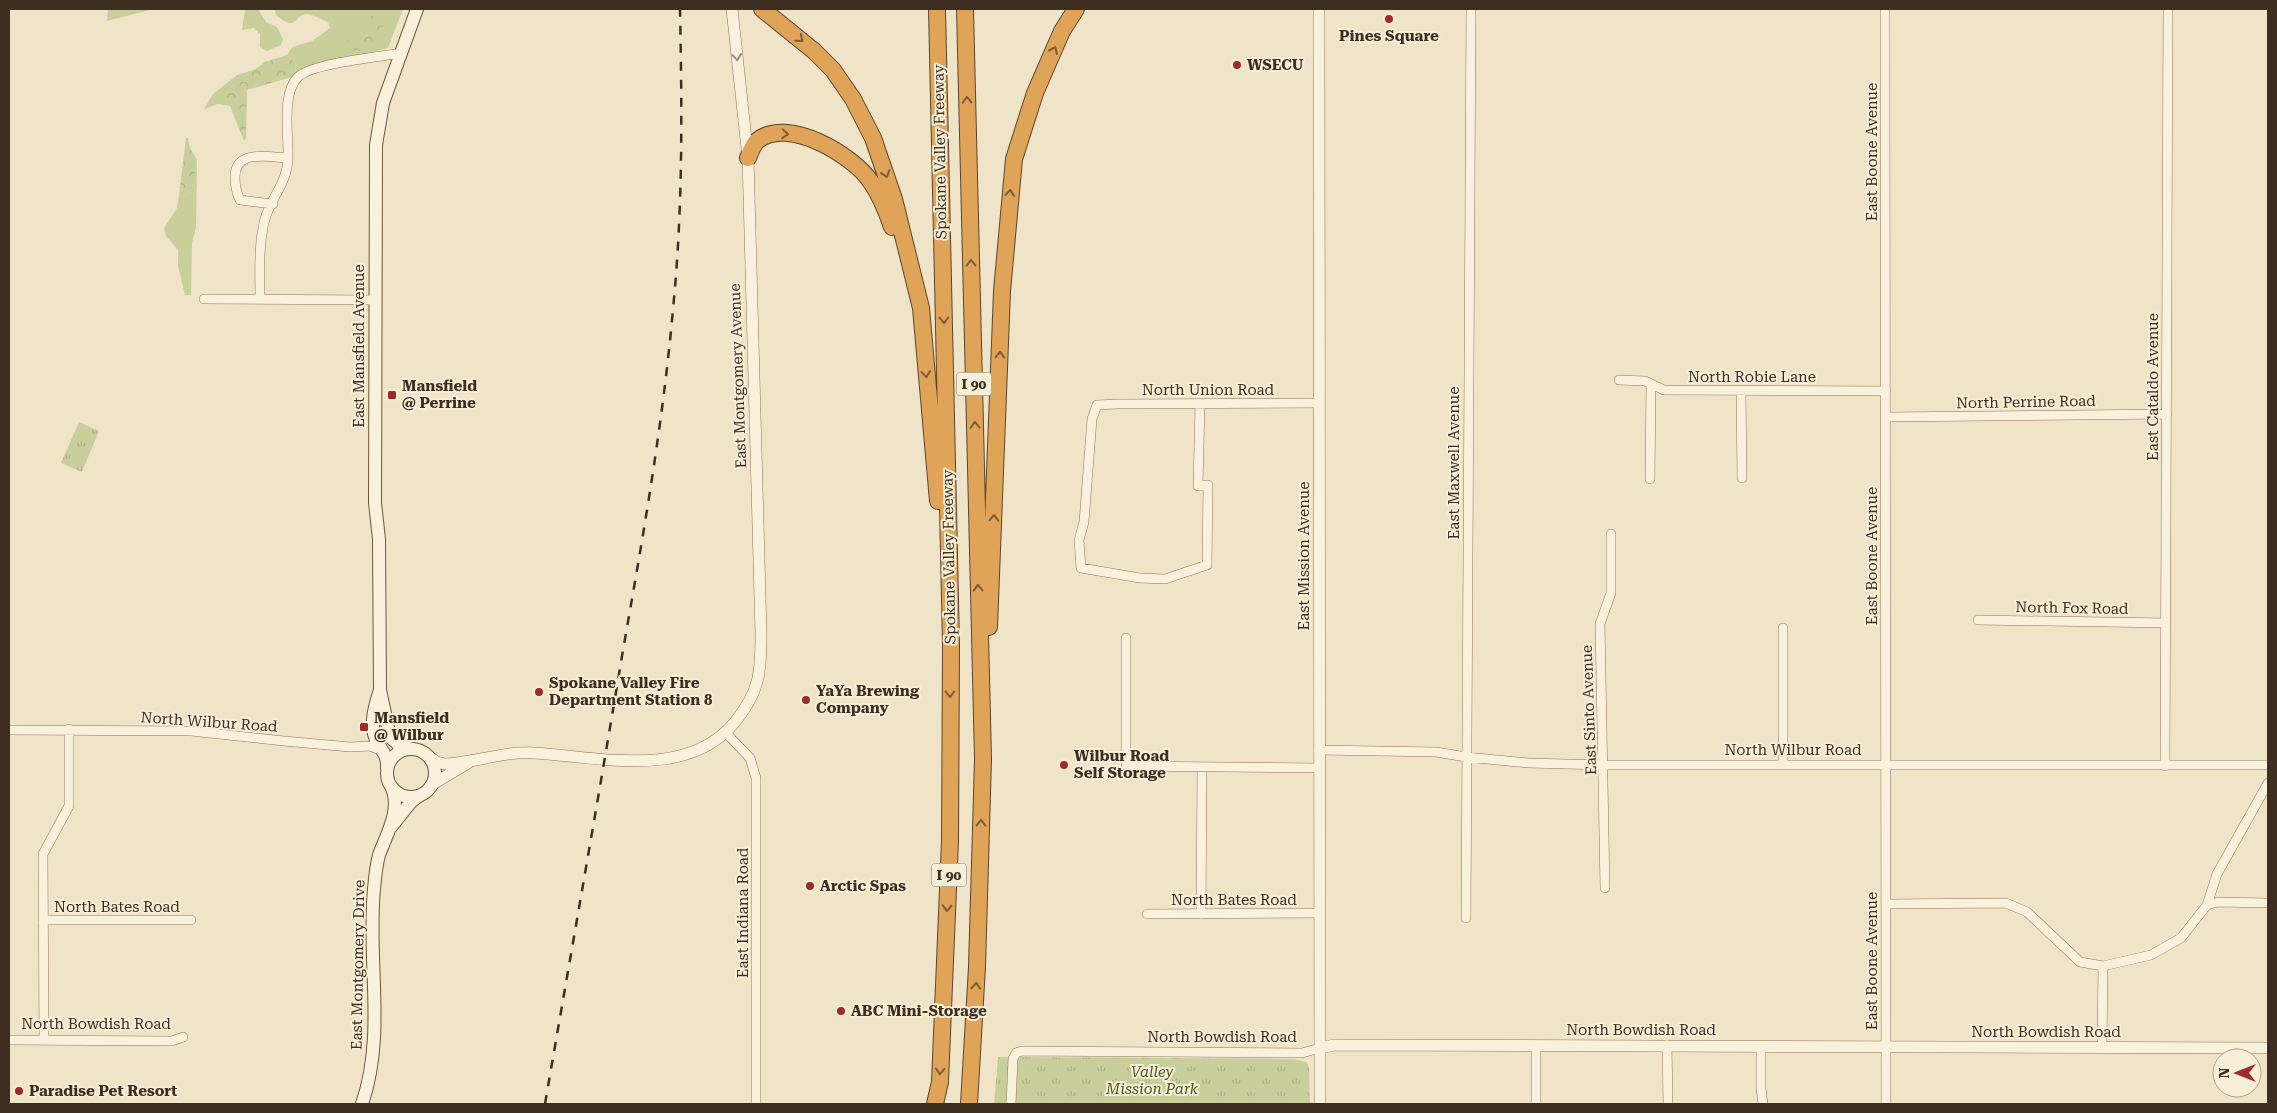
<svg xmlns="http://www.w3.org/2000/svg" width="2277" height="1113" font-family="'Roboto Serif',serif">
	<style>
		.green { fill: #c9cf9b }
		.forest { fill: url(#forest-crowns) }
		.park { fill: url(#park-tufts) }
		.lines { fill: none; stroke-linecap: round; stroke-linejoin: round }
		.minor-casing { stroke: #8d765c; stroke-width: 10 }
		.tertiary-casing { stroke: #8d765c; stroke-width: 12 }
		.secondary-casing { stroke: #6f573f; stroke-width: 14 }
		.motorway-casing { stroke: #5b4430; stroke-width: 18 }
		.minor { stroke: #faf1dc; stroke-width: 9 }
		.tertiary { stroke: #faf1dc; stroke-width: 11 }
		.secondary { stroke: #faf1dc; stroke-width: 12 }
		.motorway { stroke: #e0a458; stroke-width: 16 }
		.rail { stroke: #3d2e20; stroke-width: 2.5; stroke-dasharray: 9 9; stroke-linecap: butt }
		.oneway { stroke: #7e5d36 }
		.oneway2 { stroke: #9c907e }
		.poi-dot { fill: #9e2a2b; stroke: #f7eed8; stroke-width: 2 }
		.labels { text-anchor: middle; stroke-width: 4; stroke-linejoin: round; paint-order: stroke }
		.shield { fill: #f7eed8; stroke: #756857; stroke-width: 1 }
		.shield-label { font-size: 14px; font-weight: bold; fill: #3d2e20 }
		.poi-label { font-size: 15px; font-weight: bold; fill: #3d2e20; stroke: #f7eed8; text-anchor: start }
		.street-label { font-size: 15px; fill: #3d2e20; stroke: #f7eed8 }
		.park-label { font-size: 15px; font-style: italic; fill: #4d5a26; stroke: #f7eed8 }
	</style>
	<defs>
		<pattern id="forest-crowns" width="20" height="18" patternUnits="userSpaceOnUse" patternTransform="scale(1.25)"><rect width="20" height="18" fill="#c9cf9b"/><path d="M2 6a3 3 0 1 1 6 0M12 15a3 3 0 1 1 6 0" fill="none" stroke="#aeb285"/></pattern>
		<pattern id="park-tufts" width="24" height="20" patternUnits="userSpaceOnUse" patternTransform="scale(1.25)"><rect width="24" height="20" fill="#c9cf9b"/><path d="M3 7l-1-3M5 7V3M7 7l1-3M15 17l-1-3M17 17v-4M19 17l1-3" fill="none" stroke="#aeb285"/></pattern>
	</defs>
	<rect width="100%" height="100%" fill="#f0e4c8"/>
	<path class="green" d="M108 9H154L107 21Z
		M245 9H258L266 22 277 27 283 39 281 45 267 51 260 47V34L254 28 242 30Z
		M275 9H403L388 48 314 67 295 76 296 64 287 55 292 47 312 41 330 28 328 22C322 20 314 15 308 14 293 13 299 34 276 15Z
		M197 160 196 228 192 243 191 295H185L178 266V250L166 236 164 228 177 208 179 195 185 196 192 190Z"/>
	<path class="forest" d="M386 13 390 17 389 23 374 33 371 47C361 52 354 54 345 48L344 43 358 33 373 14Z
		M287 55 296 64 295 76 247 90 246 138 244 141 230 106 218 104 204 109 213 94 237 75 256 69 265 62Z
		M186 138H188L190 148 197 160 192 190 185 196 179 195Z"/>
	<path class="park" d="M79 422 99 431 82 472 61 463Z
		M998 1057 1294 1059 1306 1062 1309 1067 1310 1104H994Z"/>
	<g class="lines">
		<g class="minor-casing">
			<path id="minor" d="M1885 9 1886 1104
				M273 204 240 200C236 192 235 186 235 177 235 149 268 157 288 158
				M204 299 375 300
				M260 299C260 273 258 245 265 219 271 198 287 183 288 159 289 138 281 93 298 77 313 63 379 57 401 53
				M1619 380 1645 381 1664 390 1886 391
				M1741 391 1742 478
				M1200 404 1198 486 1208 485 1207 565 1165 579 1140 578 1081 568 1079 540 1084 522 1092 419 1097 405 1117 404 1320 403
				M1886 417 2167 414
				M1650 479 1651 384
				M1978 620 2166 623
				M1783 628V764
				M1126 638V766L1319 768
				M9 730 191 731 284 741 350 747 370 746 383 751
				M726 733 750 758 756 778V1104
				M1319 750 1436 752 1466 757 1529 763 1603 765H2268
				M2165 766 2168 9
				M1605 888 1600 624 1611 593V534
				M1886 904 2006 903 2027 912 2080 962 2103 966 2151 955 2181 938 2207 905 2218 902 2268 903
				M2207 905 2217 874 2268 783
				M1147 914 1320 913
				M1201 914 1202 767
				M1466 918 1471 9
				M43 920H191
				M9 1040 172 1041 183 1037
				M44 1040 43 854 69 806V729
				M1667 1045 1668 1104
				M1761 1046V1089L1763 1104
				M2102 1047 2103 966
				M1011 1104 1013 1059 1016 1053 1022 1051 1302 1053 1320 1048
				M1536 1104V1045"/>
		</g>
		<g class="tertiary-casing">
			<path id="tertiary" d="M1319 9 1320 1104
				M428 756 437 762 445 764C476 763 501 751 535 753 600 757 688 780 735 722 760 691 761 672 761 634L748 158 732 9
				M431 785 468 763
				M1320 1048 1334 1045 2268 1048"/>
		</g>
		<g class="secondary-casing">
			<path id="secondary" d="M380 690C375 705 369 724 376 740 381 750 388 755 387 768
				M414 749 400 746 390 737 380 690 379 539 375 503 376 145 383 103 417 9
				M387 773a24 24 0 1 1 48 0a24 24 0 1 1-48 0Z
				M391 827 411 802 419 796
				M362 1104C386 1034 367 961 374 889 375 878 376 866 379 855 387 833 402 809 391 786"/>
		</g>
		<g class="motorway-casing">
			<path id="motorway" d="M762 9 814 51 833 70 853 99 873 138 894 199 921 308 938 501
				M965 9 983 759 977 967 969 1104
				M748 158C750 153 753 145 757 141 787 115 854 156 871 182 881 196 887 212 892 227
				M989 627 1002 291 1014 159 1035 93 1062 31 1076 9
				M935 1104 940 1082 950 841 951 645 937 9"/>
		</g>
		<use href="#minor" class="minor"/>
		<use href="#tertiary" class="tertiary"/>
		<use href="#secondary" class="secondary"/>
		<use href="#motorway" class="motorway"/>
		<path class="rail" d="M545 1104C571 953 598 801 623 650 643 537 663 423 673 309 683 209 682 109 680 9"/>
	</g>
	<defs><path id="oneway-chevron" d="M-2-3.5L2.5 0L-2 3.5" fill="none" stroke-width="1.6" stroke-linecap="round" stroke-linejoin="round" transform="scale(1.25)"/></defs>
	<g class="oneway">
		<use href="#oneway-chevron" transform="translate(800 39) rotate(40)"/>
		<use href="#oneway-chevron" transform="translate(1054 50) rotate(-66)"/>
		<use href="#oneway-chevron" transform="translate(967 100) rotate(-91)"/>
		<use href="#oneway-chevron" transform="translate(785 134) rotate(4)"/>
		<use href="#oneway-chevron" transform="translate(886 174) rotate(71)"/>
		<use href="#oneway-chevron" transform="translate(1010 193) rotate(-84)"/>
		<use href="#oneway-chevron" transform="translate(971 263) rotate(-91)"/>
		<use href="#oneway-chevron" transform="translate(944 320) rotate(89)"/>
		<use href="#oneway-chevron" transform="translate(1000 355) rotate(-88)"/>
		<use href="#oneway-chevron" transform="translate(926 374) rotate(85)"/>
		<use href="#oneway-chevron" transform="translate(975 425) rotate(-91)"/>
		<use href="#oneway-chevron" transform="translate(994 518) rotate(-88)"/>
		<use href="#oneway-chevron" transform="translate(978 588) rotate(-91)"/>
		<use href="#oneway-chevron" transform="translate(950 694) rotate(90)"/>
		<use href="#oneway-chevron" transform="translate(981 823) rotate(-89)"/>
		<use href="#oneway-chevron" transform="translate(947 908) rotate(92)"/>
		<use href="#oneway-chevron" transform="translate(976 986) rotate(-87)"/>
		<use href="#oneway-chevron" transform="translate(940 1071) rotate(93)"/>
	</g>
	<use class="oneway2" href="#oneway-chevron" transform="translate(737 57) rotate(84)"/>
	<g class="poi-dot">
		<circle cx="1389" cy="19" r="5"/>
		<circle cx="1237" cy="65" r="5"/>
		<rect x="387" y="390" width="10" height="10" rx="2.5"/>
		<circle cx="539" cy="692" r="5"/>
		<circle cx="806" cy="700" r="5"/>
		<rect x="359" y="722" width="10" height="10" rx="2.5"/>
		<circle cx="1064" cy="765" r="5"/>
		<circle cx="810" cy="886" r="5"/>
		<circle cx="841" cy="1011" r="5"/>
		<circle cx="19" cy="1091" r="5"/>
	</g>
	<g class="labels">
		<g class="shield">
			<rect x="956.5" y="372.5" width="35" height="23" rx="4"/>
			<rect x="931.5" y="863.5" width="35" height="23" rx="4"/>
		</g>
		<g class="shield-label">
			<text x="974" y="389">I 90</text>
			<text x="949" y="880">I 90</text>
		</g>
		<g class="poi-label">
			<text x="1389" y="41" text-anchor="middle">Pines Square</text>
			<text x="1247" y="70">WSECU</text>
			<text x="402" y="391">Mansfield<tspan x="402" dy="17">@ Perrine</tspan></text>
			<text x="549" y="688">Spokane Valley Fire<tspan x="549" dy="17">Department Station 8</tspan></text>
			<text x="816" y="696">YaYa Brewing<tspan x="816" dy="17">Company</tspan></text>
			<text x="374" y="723">Mansfield<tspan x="374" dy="17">@ Wilbur</tspan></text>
			<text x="1074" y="761">Wilbur Road<tspan x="1074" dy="17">Self Storage</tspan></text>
			<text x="820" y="891">Arctic Spas</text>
			<text x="851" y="1016">ABC Mini-Storage</text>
			<text x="29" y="1096">Paradise Pet Resort</text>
		</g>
		<g class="street-label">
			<text transform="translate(940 152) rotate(-91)" y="5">Spokane Valley Freeway</text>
			<text transform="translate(1872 152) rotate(-90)" y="5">East Boone Avenue</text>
			<text transform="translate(359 346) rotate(-90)" y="5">East Mansfield Avenue</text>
			<text transform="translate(738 376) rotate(-92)" y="5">East Montgomery Avenue</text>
			<text x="1752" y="382">North Robie Lane</text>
			<text transform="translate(2153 387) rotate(-90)" y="5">East Cataldo Avenue</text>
			<text x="1208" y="395">North Union Road</text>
			<text transform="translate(2026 402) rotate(-1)" y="5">North Perrine Road</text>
			<text transform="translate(1454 463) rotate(-90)" y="5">East Maxwell Avenue</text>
			<text transform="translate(1304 556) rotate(-90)" y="5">East Mission Avenue</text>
			<text transform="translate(1872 556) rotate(-90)" y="5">East Boone Avenue</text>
			<text transform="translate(949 557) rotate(-91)" y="5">Spokane Valley Freeway</text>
			<text transform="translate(2072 608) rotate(1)" y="5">North Fox Road</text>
			<text transform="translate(1589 710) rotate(-92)" y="5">East Sinto Avenue</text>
			<text transform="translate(209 722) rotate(4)" y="5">North Wilbur Road</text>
			<text x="1793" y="755">North Wilbur Road</text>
			<text x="1234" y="905">North Bates Road</text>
			<text x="117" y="912">North Bates Road</text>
			<text transform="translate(743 913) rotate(-90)" y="5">East Indiana Road</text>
			<text transform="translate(1872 961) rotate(-90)" y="5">East Boone Avenue</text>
			<text transform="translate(358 965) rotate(-89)" y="5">East Montgomery Drive</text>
			<text x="96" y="1029">North Bowdish Road</text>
			<text x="1641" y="1035">North Bowdish Road</text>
			<text x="2046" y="1037">North Bowdish Road</text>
			<text x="1222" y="1042">North Bowdish Road</text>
		</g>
		<g class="park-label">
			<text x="1152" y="1077">Valley<tspan x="1152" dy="17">Mission Park</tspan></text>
		</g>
	</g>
	<rect width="2277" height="1113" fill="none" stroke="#3d2e20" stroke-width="20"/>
	<g transform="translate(2237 1073) rotate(270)"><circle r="24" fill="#f7eed8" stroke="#ada18e"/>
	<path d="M0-4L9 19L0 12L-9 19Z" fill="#9e2a2b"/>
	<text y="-8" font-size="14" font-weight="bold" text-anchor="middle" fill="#3d2e20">N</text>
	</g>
</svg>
